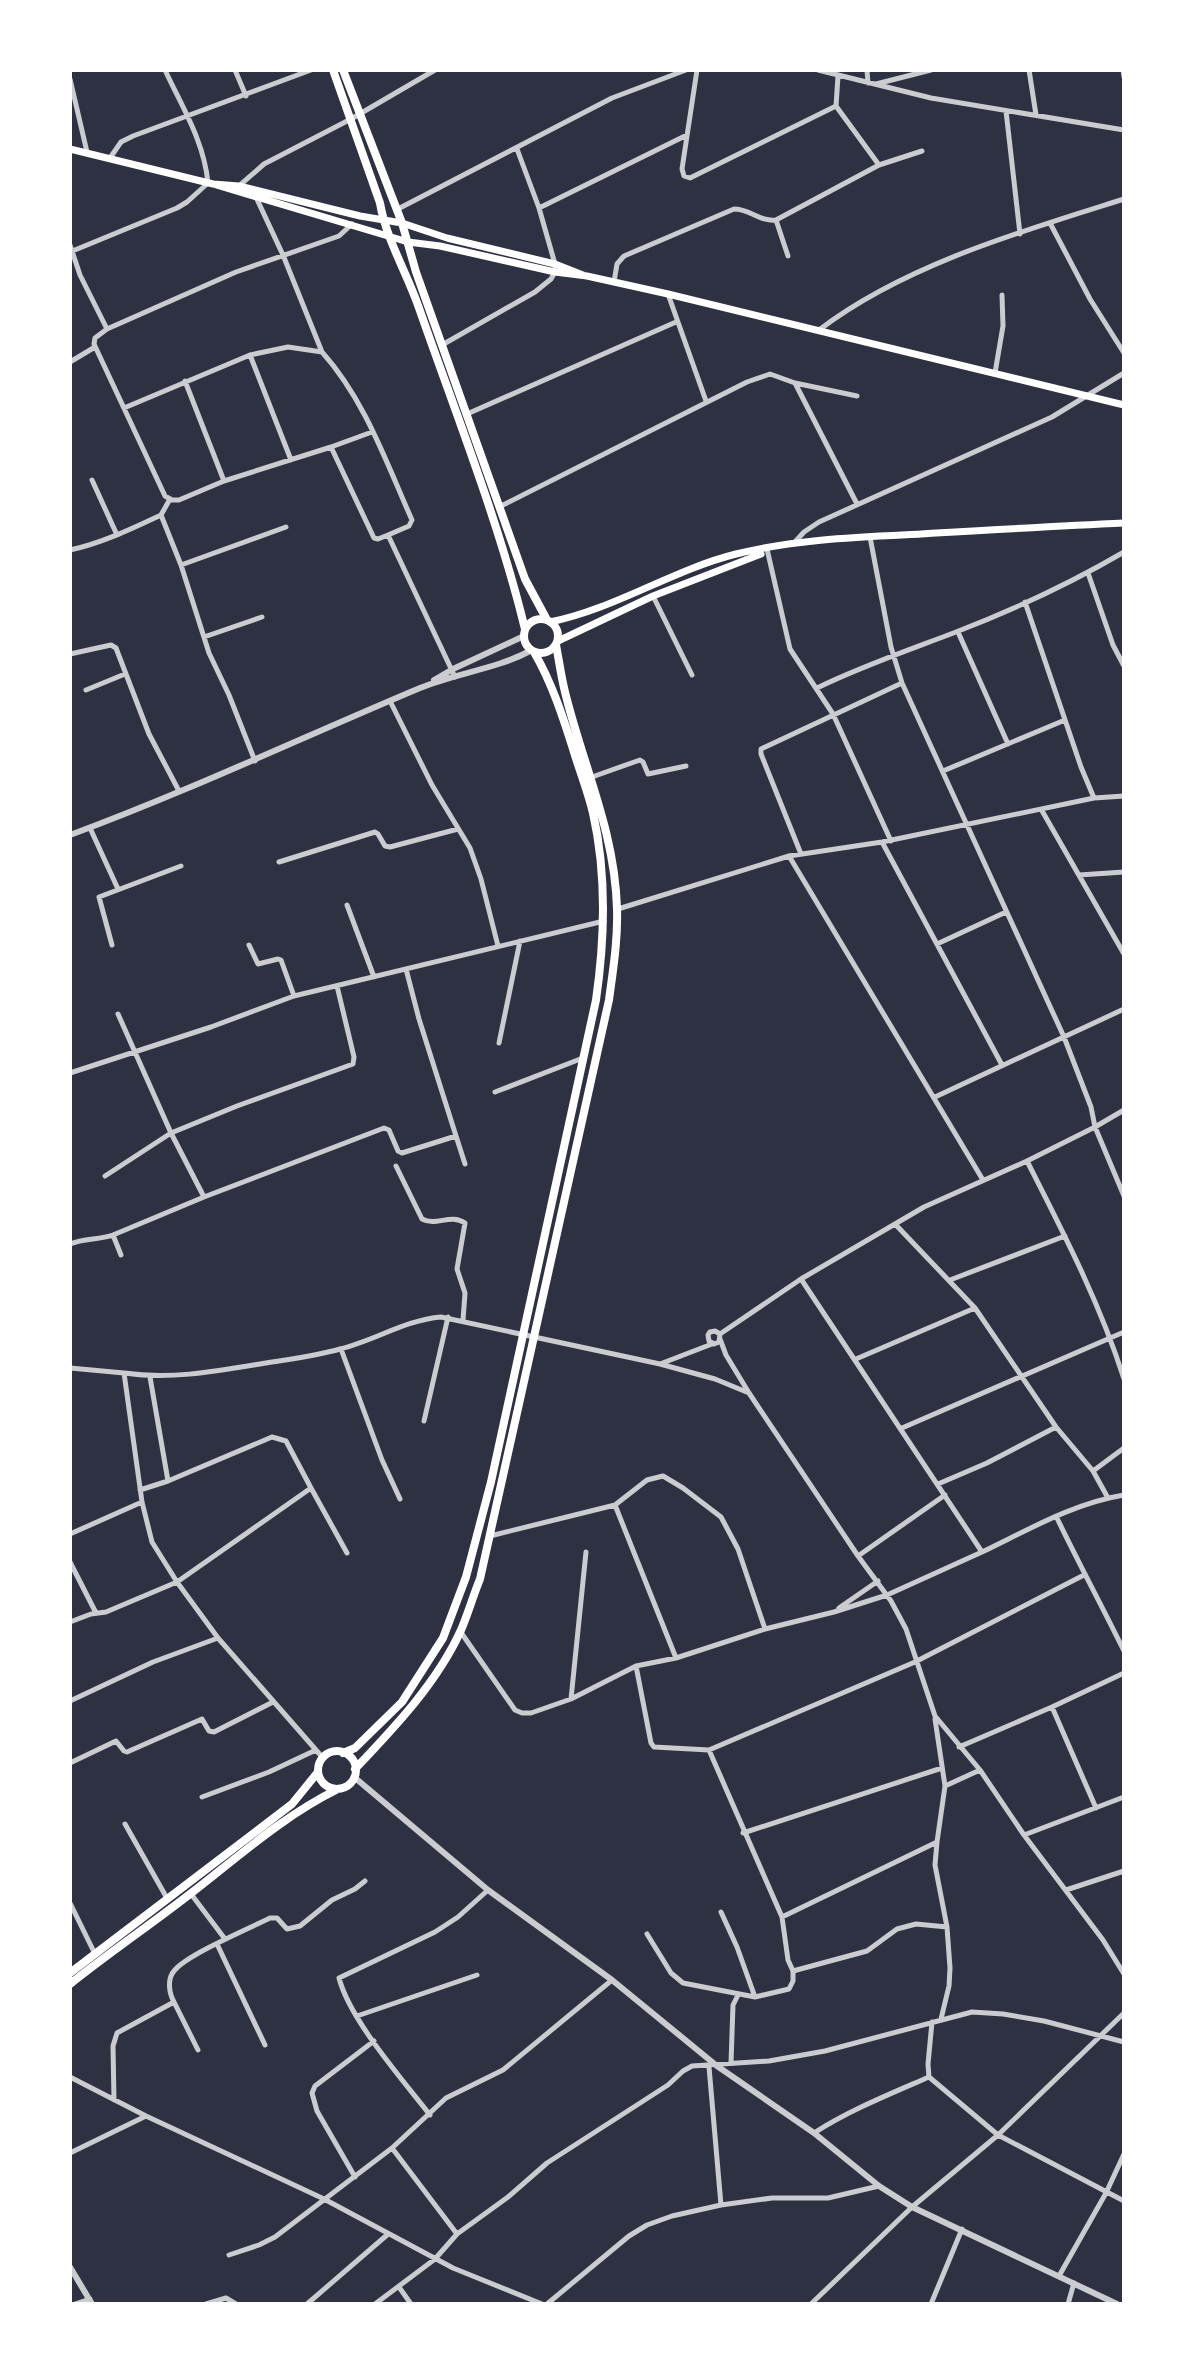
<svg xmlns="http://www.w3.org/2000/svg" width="1194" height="2374" font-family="Jost,sans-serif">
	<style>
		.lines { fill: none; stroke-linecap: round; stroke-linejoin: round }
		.minor { stroke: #caccd0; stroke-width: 5 }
		.tertiary { stroke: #caccd0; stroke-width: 6 }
		.secondary { stroke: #fff; stroke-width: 7 }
		.primary { stroke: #fff; stroke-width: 8 }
	</style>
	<rect width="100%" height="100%" fill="#2d3142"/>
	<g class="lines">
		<path class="minor" d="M235 70 246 96
			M697 70 682 169 684 176 690 178 836 106 838 76
			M818 70 931 98 1124 130
			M867 70 868 83
			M1029 70 1036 115
			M1123 70 1124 77
			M70 79 87 152
			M876 84 931 70
			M836 106 879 165
			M1006 111 1020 234
			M110 158 121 142 133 136 311 70
			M239 186 264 164 351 119 435 70
			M539 208 687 135
			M396 210 612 98 686 70
			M776 220 788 256
			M1050 223 1090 299 1124 353
			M70 245 80 275 107 329 95 338 94 344 165 496 172 500H179L224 481 331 447
			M70 252 177 208 187 202 208 183C204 141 182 107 165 70
			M614 282 617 264 624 256 734 209C750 209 760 222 776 220L879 165 922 151
			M668 294 706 401
			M107 329 236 272 339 236 352 224
			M819 330C904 265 1022 231 1124 199
			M442 345 535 292 551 279 555 272V264L539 208 517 149
			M322 352C365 400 386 462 412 520L409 526 388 535 455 677
			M250 355 291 460
			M70 362 95 347
			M995 373 1003 326 1002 295
			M185 381 224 481
			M124 408 250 355 288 347 322 352 283 255 256 197
			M467 414 676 322
			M372 432 331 447 374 538 378 539 388 535
			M92 480 117 535
			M170 499 161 515 181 565 209 653 229 695 255 761
			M857 504 795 383 857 396
			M499 507 747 382 770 374 795 383
			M870 537 891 647 902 683 1064 1037 1091 1107 1095 1127 1124 1196
			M793 544 804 532 819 522 1052 417 1124 373
			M767 549 790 649 833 714 891 841
			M70 550C102 543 131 529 161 515
			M181 565 286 527
			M1088 573 1113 645 1124 666
			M653 596 692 675
			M1025 602 1081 767 1094 798
			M958 632 1008 744
			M204 637 262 617
			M70 654 111 645 116 648 149 734 179 791
			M817 688C862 666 909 650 956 632 1013 610 1071 583 1124 552
			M86 690 125 674
			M390 701 432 785 470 848 481 879 498 946
			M943 771 1065 720
			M592 777 640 760 643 762 648 774 686 766
			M1041 809 1124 954
			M90 828 118 889
			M882 842 1002 1065
			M801 854 761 754V749L902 683
			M789 856 983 1180
			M279 862 375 832 378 834 385 846 390 847 458 829
			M1079 875 1124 872
			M347 905 374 977
			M618 909 789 856 882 842 1094 798 1124 796
			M937 944 1006 912
			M112 945 99 897 181 866
			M249 945 258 964 278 959 281 960 294 996
			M406 969 419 1019 456 1136
			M118 1014 171 1133 204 1197 384 1128 389 1130 398 1151 402 1153 456 1136 465 1164
			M499 1043 520 941
			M70 1073 211 1027 294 996 604 921
			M495 1092 583 1058
			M935 1097 1124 1009
			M1027 1161C1063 1232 1100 1303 1124 1379
			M396 1166 422 1219C437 1227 450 1213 465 1223L457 1269 465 1293 463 1320
			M105 1176 171 1133 237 1106 353 1064 354 1057 337 986
			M895 1224 975 1308 1056 1427 1093 1471 1108 1498
			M113 1235 121 1255
			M70 1244C84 1238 99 1240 113 1235L204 1197
			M950 1280 1065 1236
			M720 1334 715 1331 710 1332 708 1335 709 1341 714 1344 719 1342 720 1334 801 1279 924 1207 1027 1161 1095 1127 1124 1110
			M720 1339 726 1355 749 1393
			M341 1349 382 1460 400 1499
			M856 1359 975 1308
			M660 1364 712 1344
			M70 1368 124 1373
			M424 1421 448 1317
			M902 1428 1124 1332
			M1093 1471 1124 1448
			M168 1481 272 1437 286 1441 311 1488
			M938 1484 987 1463 1056 1427
			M140 1490 168 1481 150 1377
			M615 1505 676 1658
			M1056 1516C1078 1562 1102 1606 1124 1651
			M70 1534 142 1502
			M490 1536 615 1505 647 1480 663 1476 683 1488 721 1517 738 1549 765 1629
			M982 1552C1028 1530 1074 1503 1124 1495
			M858 1556 945 1495
			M70 1562 96 1613
			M839 1608 878 1581
			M70 1622 91 1614 106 1612 177 1582 311 1488 347 1553
			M460 1631 515 1710 522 1713H531L571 1699 636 1666 676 1658 765 1629 834 1612 887 1595 982 1552 801 1279
			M636 1666 651 1743 654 1747 709 1750 915 1662 1084 1575
			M571 1699 586 1552
			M70 1701 153 1662 218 1638
			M1052 1707 1096 1808
			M959 1747 1052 1707 1124 1673
			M709 1750 782 1917 937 1842 945 1786 935 1719
			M323 1758 218 1638 177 1582 152 1542 142 1502 124 1373C172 1380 218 1371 266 1363 291 1359 316 1356 340 1349 374 1341 405 1320 441 1317L660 1364 715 1379 749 1393 858 1556 891 1601 906 1629 935 1716 980 1770 1024 1835 1103 1940 1124 1974
			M70 1763 116 1741 124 1751 127 1752 202 1719 209 1731 214 1732 273 1702
			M945 1786 980 1770
			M202 1797 269 1772 316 1750
			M125 1824 168 1900
			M743 1833 942 1768
			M1024 1835 1124 1797
			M937 1842 935 1865 947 1927 950 1968 949 1986 941 2019
			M1066 1890 1124 1871
			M191 1894 225 1939
			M70 1903 95 1954
			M782 1917 788 1960 793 1971
			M647 1934 671 1973 683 1983 755 1997 737 1947 721 1912
			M217 1944 265 2045
			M755 1997 789 1989 793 1981V1971L867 1951 897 1929 916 1924 947 1927
			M174 2002 198 2050
			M357 2016 477 1975
			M932 2022 928 2064 929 2077 998 2135 1124 2201
			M731 2063 733 2005 738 1995
			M709 2067 721 2205
			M70 2077 146 2116 324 2199 453 2268 542 2304
			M114 2100 113 2046 117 2033 174 2002C169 1993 167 1979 174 1971 186 1955 250 1928 270 1918H277L287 1929 300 1926 332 1900 355 1889 365 1881
			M430 2115C402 2079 350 2020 339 1978L435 1932 458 1917 488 1890
			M814 2133C850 2110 890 2094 929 2077
			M392 2148 457 2234
			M70 2153 146 2116
			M355 2177 317 2111 312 2093 315 2086 374 2041
			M229 2255 259 2245 275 2237 392 2148 446 2098 503 2070 612 1980
			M1059 2276 1106 2193 1124 2154
			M399 2287 411 2304
			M75 2304 90 2299
			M206 2304 226 2298 236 2304
			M307 2304 387 2235
			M375 2304 435 2259 457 2234 508 2197 547 2163 668 2085 683 2071 692 2066 769 2061 825 2051 972 2012 1003 2014 1044 2021 1124 2042
			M547 2304 629 2236 647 2225 672 2216 721 2205 772 2198H828L879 2186
			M811 2304 912 2207 998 2135 1124 2013
			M931 2304 962 2229
			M1068 2304 1074 2283"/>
		<path class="tertiary" d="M434 680 453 669 524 636
			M70 835C189 791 303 737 420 688 456 673 497 669 532 650
			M354 1777 488 1890 612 1980 717 2066 814 2133 879 2186 912 2207 1117 2304
			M70 2267 92 2304"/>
		<path class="secondary" d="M70 149 213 184 239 186 360 216 402 223 447 238 555 264 583 275
			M213 184 408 242 440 246 555 272 587 276 668 294 1124 405
			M550 622C615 609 672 570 736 554 796 539 860 537 921 534 989 530 1056 526 1124 523
			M558 641 653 596 761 554"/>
		<path class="primary" d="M333 70 380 203C386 239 407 273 419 308 456 414 499 522 525 629
			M343 70 402 223 416 272 525 579 547 620
			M524 636a17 17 0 1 1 34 0a17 17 0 1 1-34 0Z
			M318 1770a19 19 0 1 1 38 0a19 19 0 1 1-38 0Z
			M343 1753 355 1748 402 1702 443 1638 466 1577 491 1482 596 1000C605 938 607 875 593 813 588 792 580 772 574 752 563 717 552 683 534 652
			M355 1769C394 1728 437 1683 461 1630 468 1614 473 1596 480 1579L609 1000C613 970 618 940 617 909 615 831 583 766 565 692 561 676 559 660 556 645
			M70 1973 292 1804 318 1772
			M70 1984C109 1953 150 1925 190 1894 238 1857 283 1816 338 1789"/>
	</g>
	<rect width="1194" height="2374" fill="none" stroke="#ffffff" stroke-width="144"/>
</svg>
